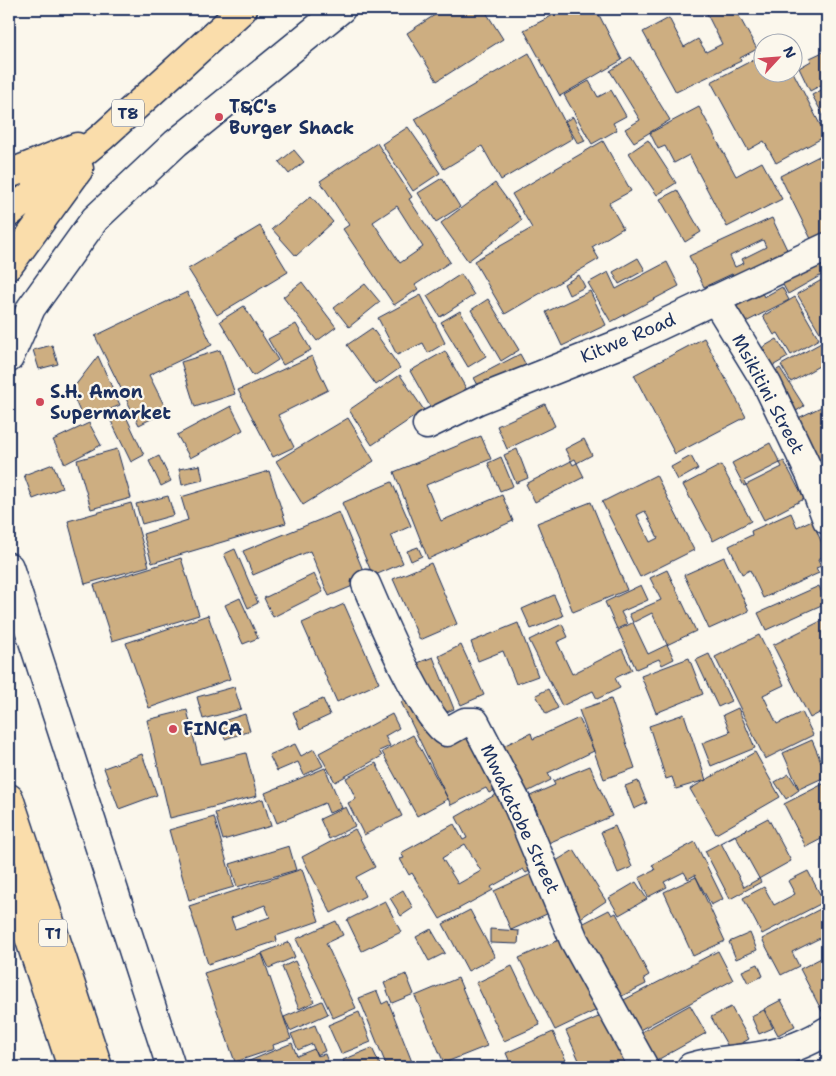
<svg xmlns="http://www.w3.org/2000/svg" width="836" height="1076" font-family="'Shantell Sans',sans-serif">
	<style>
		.building { fill: #cdae81; stroke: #1b2f5e; fill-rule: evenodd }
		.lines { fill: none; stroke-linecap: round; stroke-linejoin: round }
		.minor-casing { stroke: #1b2f5e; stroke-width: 31 }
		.trunk-casing { stroke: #1b2f5e; stroke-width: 31 }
		.minor { stroke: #fbf7ec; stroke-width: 28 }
		.trunk { stroke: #faddab; stroke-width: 28 }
		.poi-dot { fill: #d1495b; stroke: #fbf7ec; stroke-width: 2 }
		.labels { text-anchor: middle; stroke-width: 4.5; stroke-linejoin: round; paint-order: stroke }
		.shield { fill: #fbf7ec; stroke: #5e6b89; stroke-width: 1 }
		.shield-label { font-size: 16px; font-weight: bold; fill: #1b2f5e }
		.poi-label { font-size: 18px; font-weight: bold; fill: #1b2f5e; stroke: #fbf7ec; text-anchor: start }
		.street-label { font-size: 18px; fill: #1b2f5e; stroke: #fbf7ec }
	</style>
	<rect width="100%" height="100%" fill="#fbf7ec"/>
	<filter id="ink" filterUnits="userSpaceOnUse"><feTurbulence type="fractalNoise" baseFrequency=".02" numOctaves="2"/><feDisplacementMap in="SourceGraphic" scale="10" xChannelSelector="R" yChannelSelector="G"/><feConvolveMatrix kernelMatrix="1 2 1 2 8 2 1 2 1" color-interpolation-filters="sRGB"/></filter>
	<g filter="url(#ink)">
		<path class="building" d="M444 9H484L503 39 437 81 407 33Z
			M565 9H585L587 12 596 9 622 60 560 96 524 30Z
			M707 9H735L757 49 740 58 741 61 676 92 643 32 669 18 684 47 698 39 706 52 722 44 705 10Z
			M827 50V82L810 91 799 68 811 61 810 58Z
			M529 53 573 138 501 180 482 146 444 169 415 119Z
			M764 54V72H793L826 136 776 163 764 141 748 150 711 82Z
			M631 57 670 120 634 142 625 129 640 120 610 71Z
			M589 81 598 97 611 90 626 116 613 123 617 130 592 144 564 95Z
			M827 87V122L812 95Z
			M699 107 736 176 762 162 782 199 727 227 689 155 674 163 665 146 658 149 650 133Z
			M573 117 585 141 578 144 565 121Z
			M408 127 440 173 413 191 382 144Z
			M648 140 676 183 657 195 629 153Z
			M603 141 631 191 609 203 623 228 592 247 599 259 505 314 474 261 532 228 512 194Z
			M377 143 412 197 409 199 450 262 415 285 418 289 394 305 343 229 349 225 320 181ZM397 206 423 247 400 263 373 222Z
			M294 150 304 162 289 174 279 162Z
			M827 152V233L812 241 780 176Z
			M442 178 460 207 436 222 418 193Z
			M495 183 522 220 468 261 441 223Z
			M677 190 701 232 685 242 660 199Z
			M311 196 333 222 296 256 272 229Z
			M772 218 791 258 736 284 732 274 704 287 689 256ZM763 240 766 247 742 259 744 263 735 267 730 256Z
			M260 226 288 272 217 315 188 269Z
			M827 257V272L788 294 782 283Z
			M638 258 645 270 619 284 613 272Z
			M667 262 679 286 611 322 588 283 608 272 616 289Z
			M461 274 474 295 440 317 427 296Z
			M579 275 585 287 569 295 564 284Z
			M827 277V344L797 294Z
			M302 282 336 327 317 341 283 297Z
			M365 284 380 302 349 327 334 308Z
			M782 287 789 300 734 328 724 307 760 289 764 297Z
			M590 291 606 325 562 346 546 312Z
			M187 292 212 345 149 375 167 411 139 425 95 336Z
			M421 295 445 343 428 353 423 343 397 355 378 318Z
			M795 297 819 339 791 355 778 333 774 335 763 316Z
			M488 299 519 350 501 361 471 310Z
			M244 306 278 360 253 376 220 321Z
			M460 311 486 356 468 367 441 322Z
			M296 324 311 350 283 365 268 339Z
			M372 328 400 368 376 385 347 345Z
			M704 338 746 417 675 454 634 375Z
			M777 339 788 357 750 379 739 361Z
			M821 343 827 353V365L826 362 791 382 781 365Z
			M52 345 58 364 39 369 33 350Z
			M220 350 235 394 195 407 181 362Z
			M445 351 472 399 437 419 410 371Z
			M520 354 532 376 487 401 474 378Z
			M98 356 120 405 84 421 71 391Z
			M312 356 328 390 278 415 294 447 273 457 238 390Z
			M780 368 804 406 784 419 761 380Z
			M400 375 424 410 372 445 349 410Z
			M545 404 555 426 507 449 497 426Z
			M827 404V460L809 468 788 423Z
			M231 406 243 430 190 458 177 435Z
			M123 410 144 455 131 462 109 417Z
			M348 418 374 461 303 505 276 461Z
			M89 423 101 445 65 464 53 440Z
			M481 436 491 459 426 485 441 521 502 495 513 521 428 559 394 472Z
			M584 439 592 455 573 465 565 449Z
			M770 443 782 467 744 486 732 463Z
			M117 449 131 498 91 509 77 460Z
			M517 449 528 478 516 483 504 455Z
			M159 456 171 481 161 486 149 461Z
			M691 456 698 469 678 480 671 467Z
			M501 457 513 486 500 491 488 463Z
			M575 459 584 477 535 502 526 484Z
			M784 461 804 499 764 520 744 481Z
			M53 464 62 488 33 499 24 475Z
			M200 465 203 480 182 485 179 469Z
			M721 465 751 521 713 541 683 485Z
			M269 471 286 523 152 563 143 534 188 520 181 497Z
			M656 475 694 550 640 577 602 502ZM645 511 658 538 650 542 637 515Z
			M392 482 411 526 391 535 403 563 373 576 342 503Z
			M168 496 174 515 142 524 136 504Z
			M591 502 627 590 573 612 537 523Z
			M131 503 149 566 85 584 68 521Z
			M339 512 367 580 329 596 310 551 253 575 243 551Z
			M791 513 797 527 812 520 827 555 818 559 821 566 816 568 819 573 763 598 750 570 742 574 729 546 752 535 751 531Z
			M418 547 422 556 411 561 407 551Z
			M235 549 258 603 248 608 224 554Z
			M724 557 749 611 709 629 684 575Z
			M181 558 199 615 112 641 94 585Z
			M431 563 457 624 420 640 393 579Z
			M667 570 696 631 648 654 629 614 661 600 650 578Z
			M314 574 323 592 273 617 264 598Z
			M641 585 648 600 621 612 627 624 617 629 605 602Z
			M819 586 826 603 766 630 758 613Z
			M554 595 563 616 531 629 522 609Z
			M240 598 258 638 243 644 225 605Z
			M344 604 379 683 337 702 302 623Z
			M652 613 674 659 662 665 659 659 636 669 618 630Z
			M208 615 230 679 149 708 126 643Z
			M825 619 827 623V709L810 718 773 645Z
			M518 623 538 676 516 684 503 651 478 661 471 642Z
			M562 624 568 637 557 642 572 674 622 649 632 670 615 678 620 688 597 699 593 691 562 706 529 640Z
			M759 635 784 685 763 695 777 724 802 712 813 735 765 759 715 657Z
			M461 645 484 695 461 705 439 656Z
			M709 654 731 701 718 707 696 660Z
			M433 657 454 709 437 716 415 664Z
			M689 658 703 694 656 713 641 676Z
			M234 687 241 709 203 719 197 697Z
			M548 689 558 708 546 714 536 695Z
			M414 695 424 709 443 747 477 731 505 785 489 793 486 788 451 805 401 702Z
			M323 699 330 715 300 729 293 712Z
			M611 699 635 768 604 779 579 710Z
			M738 708 755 748 711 766 702 743 730 732 723 715Z
			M187 710 200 764 246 753 257 796 170 818 147 720Z
			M245 714 250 731 225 739 220 722Z
			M392 714 399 728 385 736 390 746 379 751 382 756 335 782 319 753Z
			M684 714 706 780 676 789 672 777 666 779 649 726Z
			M579 718 594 751 548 773 551 780 525 793 503 746 531 733 533 739Z
			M413 735 448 799 417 816 382 752Z
			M812 740 827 776 799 789 783 753Z
			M295 744 301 756 314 749 323 766 304 775 298 762 277 771 269 755Z
			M755 752 780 797 716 834 690 789Z
			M142 754 157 795 119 809 104 768Z
			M376 763 402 816 364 835 348 803 356 799 346 778Z
			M590 766 612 816 546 844 533 815 538 813 530 796 555 785 553 781Z
			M325 768 342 808 329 813 325 803 277 823 265 793Z
			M789 774 799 790 786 799 775 782Z
			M638 781 647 803 634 809 625 786Z
			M827 782V836L806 847 784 804Z
			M502 791 535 868 526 873 523 869 491 887 493 890 440 919 412 873 409 875 400 859 404 858 401 853 454 824 463 840 467 838 456 817ZM465 844 481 871 458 884 442 858Z
			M263 799 271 826 223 840 215 813Z
			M346 807 355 826 329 839 320 819Z
			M214 817 234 887 189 900 169 830Z
			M768 818 791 861 744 887 721 843Z
			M615 826 632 867 618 873 601 832Z
			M355 829 375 867 356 877 365 896 331 913 302 857Z
			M735 835 761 882 730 899 705 851Z
			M695 842 723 899 711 905 695 875 688 879 684 872 664 882 667 887 648 897 639 878 655 870 652 865Z
			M289 846 296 870 237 887 230 864Z
			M574 850 606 901 579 919 546 867Z
			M302 869 319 921 276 936 277 941 208 964 189 906ZM265 905 270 917 235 929 231 918Z
			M540 870 558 909 511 930 494 891Z
			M808 871 824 902 762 934 743 898 764 887 774 905 795 894 788 881Z
			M696 877 725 941 693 956 664 892Z
			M636 882 647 899 619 915 609 898Z
			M403 890 413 908 401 916 390 898Z
			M385 901 401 932 362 951 347 920Z
			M826 906 827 948 822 937 792 952 799 966 781 975 762 939Z
			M470 910 495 957 468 971 443 924Z
			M609 910 612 915 616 913 649 975 644 978 646 984 620 997 582 924Z
			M336 921 343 935 326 943 356 1008 333 1018 296 939Z
			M431 929 445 953 429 961 416 937Z
			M490 929 519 931 518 944 490 943Z
			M750 933 757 950 736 959 729 942Z
			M568 936 601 1008 555 1030 519 958Z
			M289 942 295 957 269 968 262 953Z
			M718 951 733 980 636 1032 620 1002Z
			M262 954 291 1039 273 1045 274 1049 235 1062 204 973Z
			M827 955V1021L800 969Z
			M295 961 314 1002 299 1009 282 967Z
			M758 964 763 976 748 983 742 971Z
			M512 966 540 1025 504 1041 476 983Z
			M406 974 414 994 392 1003 384 983Z
			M458 978 487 1046 444 1063 415 996Z
			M377 991 382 1004 388 1001 414 1067H387L359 998Z
			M781 1000 795 1026 778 1035 764 1009Z
			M322 1001 328 1014 290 1031 284 1017Z
			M690 1005 706 1033 652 1063 636 1035Z
			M731 1007 749 1039 730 1050 711 1017Z
			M764 1010 773 1028 759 1034 751 1016Z
			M359 1012 371 1042 341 1054 328 1025Z
			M603 1015 626 1067H582L566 1031Z
			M315 1025 325 1051 317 1055 312 1044 298 1050 291 1034Z
			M553 1032 569 1067H512L506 1053Z
			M292 1043 297 1056 314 1049 317 1056 325 1054 330 1067H249L247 1062Z
			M372 1048 381 1067H346L343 1060Z"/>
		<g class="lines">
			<g class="minor-casing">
				<path id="minor" d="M715 299 767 384 811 476 827 520
					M9 358 31 308 95 219 176 143 341 9
					M427 425 478 400 627 341 827 247
					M9 567 171 1067
					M366 584C378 612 424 721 447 732L465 722H475L515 799 574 940 644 1067
					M691 1067C716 1059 740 1060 765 1055 785 1052 810 1042 827 1031"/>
			</g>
			<g class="trunk-casing">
				<path id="trunk" d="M9 174 77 147
					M9 213 102 137 243 9
					M9 265 79 169
					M9 798 98 1067
					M9 877 72 1067"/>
			</g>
			<use href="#minor" class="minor"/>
			<use href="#trunk" class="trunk"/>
		</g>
	</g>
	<g class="poi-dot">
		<circle cx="219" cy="117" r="5"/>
		<circle cx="40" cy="402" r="5"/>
		<circle cx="173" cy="729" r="5"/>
	</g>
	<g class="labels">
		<g class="shield">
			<rect x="112" y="99.5" width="32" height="27" rx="4"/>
			<rect x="39" y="919.5" width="28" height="27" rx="4"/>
		</g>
		<g class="shield-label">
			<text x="128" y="119">T8</text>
			<text x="53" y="939">T1</text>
		</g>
		<g class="poi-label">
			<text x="229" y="113">T&amp;C's<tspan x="229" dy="21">Burger Shack</tspan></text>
			<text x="50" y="398">S.H. Amon<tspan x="50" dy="21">Supermarket</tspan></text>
			<text x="183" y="735">FINCA</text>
		</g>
		<g class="street-label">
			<text transform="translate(628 338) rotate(-23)" y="6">Kitwe Road</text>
			<text transform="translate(768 394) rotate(62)" y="6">Msikitini Street</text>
			<text transform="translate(520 819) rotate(65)" y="6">Mwakatobe Street</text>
		</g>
	</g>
	<rect width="836" height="1076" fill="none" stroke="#fbf7ec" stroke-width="30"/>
	<rect x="15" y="15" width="806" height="1046" fill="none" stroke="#1b2f5e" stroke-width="2" filter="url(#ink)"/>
	<g transform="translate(778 58) rotate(64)"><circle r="24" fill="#fbf7ec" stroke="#a1a7b3"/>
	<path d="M0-4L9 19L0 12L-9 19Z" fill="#d1495b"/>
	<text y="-8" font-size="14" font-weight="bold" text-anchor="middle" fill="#1b2f5e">N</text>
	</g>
</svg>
